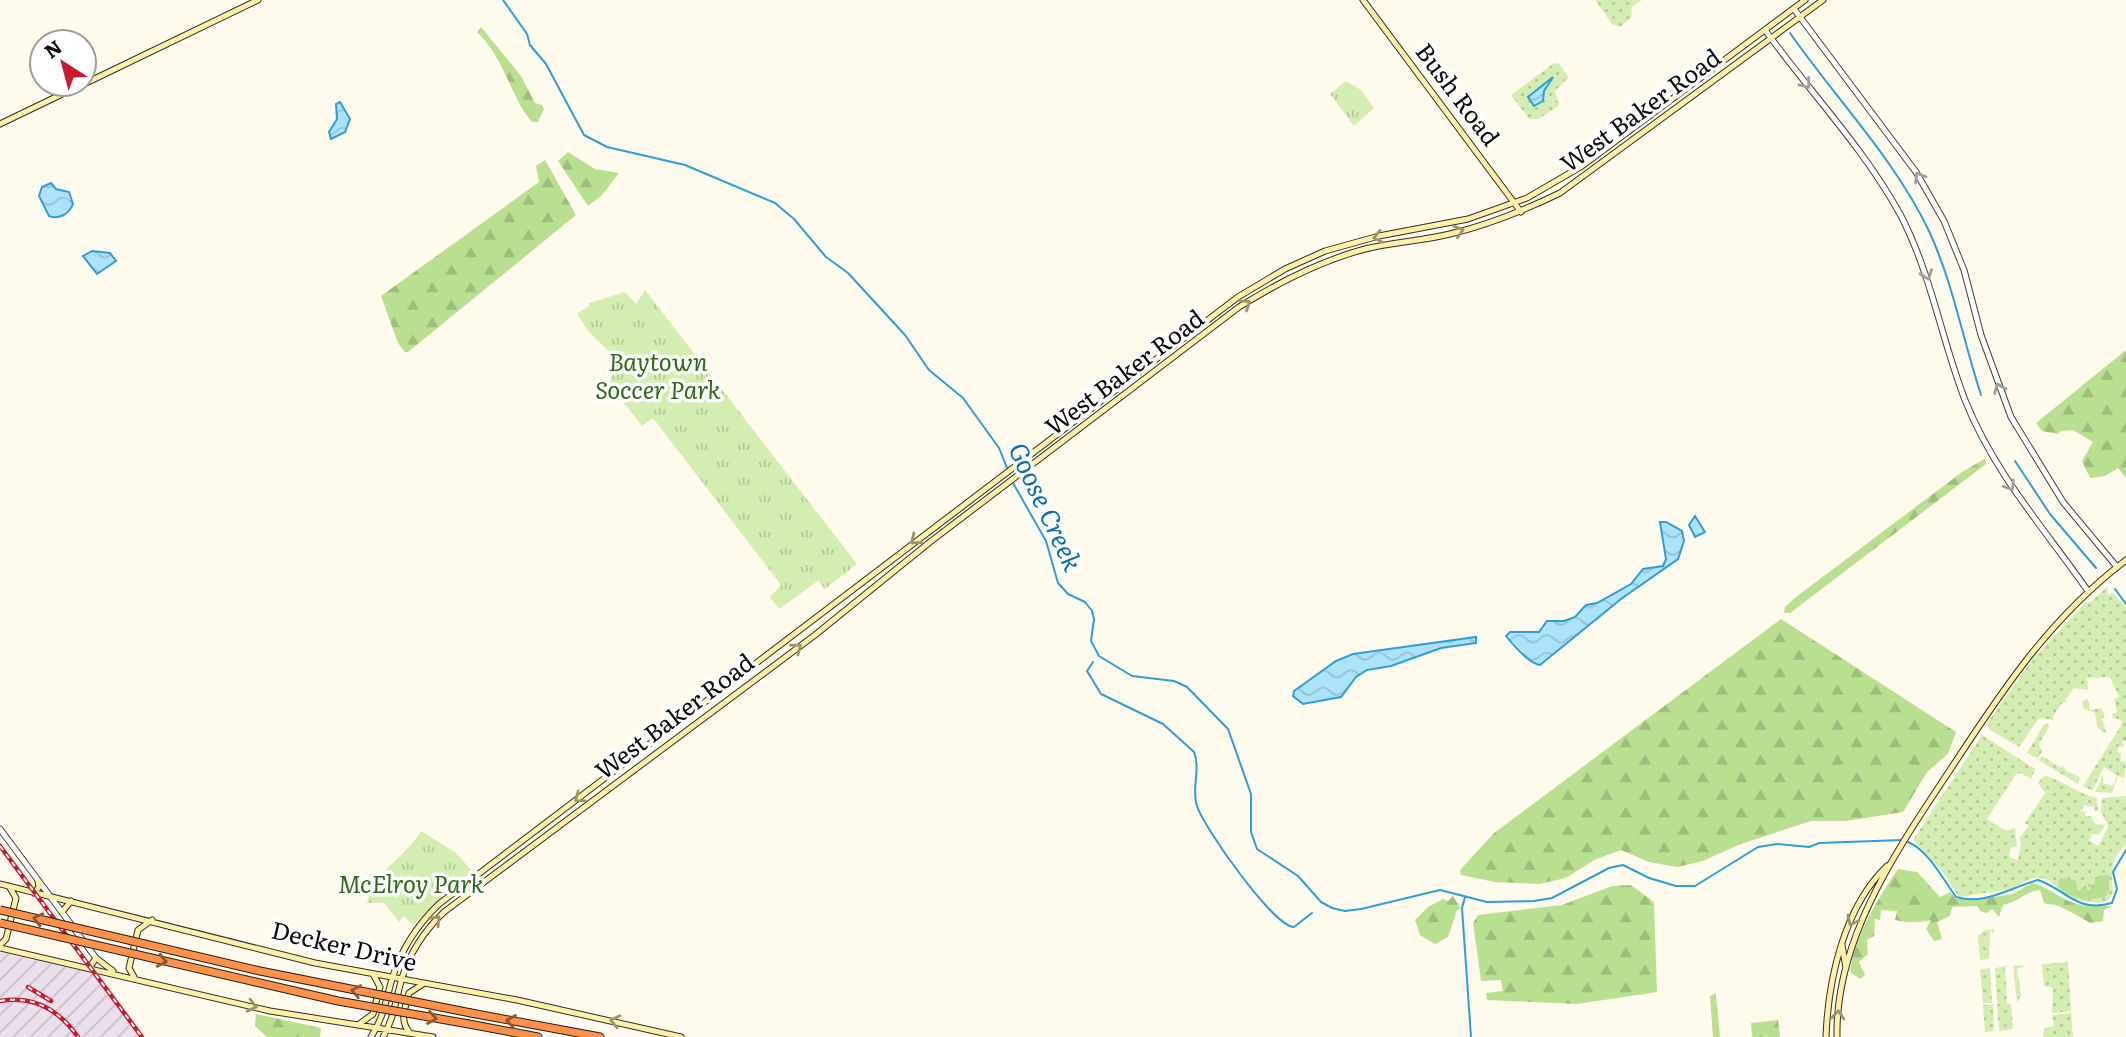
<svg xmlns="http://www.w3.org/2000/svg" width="2126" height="1037" font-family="Literata,serif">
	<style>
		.industrial { fill: url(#industrial-furrows) }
		.grass { fill: url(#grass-dots) }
		.forest { fill: url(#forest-firs) }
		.park { fill: url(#park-tufts) }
		.water { fill: url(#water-waves); stroke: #2d9fd8; stroke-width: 2 }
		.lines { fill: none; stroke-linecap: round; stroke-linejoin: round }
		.stream { stroke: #2d9fd8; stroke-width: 2 }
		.tertiary-casing { stroke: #3f3f3f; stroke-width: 7 }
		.secondary-casing { stroke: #2e2e2e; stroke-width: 7 }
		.motorway-casing { stroke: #1d1d1d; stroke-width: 9 }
		.tertiary { stroke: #fff; stroke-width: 5 }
		.secondary { stroke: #ffefa7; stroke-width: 5 }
		.motorway { stroke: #ff914a; stroke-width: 7 }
		.rail-casing { stroke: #c8192d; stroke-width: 4.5 }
		.rail { stroke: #fff; stroke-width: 2; stroke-dasharray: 5; stroke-linecap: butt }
		.motorway-bridge-casing { stroke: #1d1d1d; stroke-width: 9; stroke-linecap: butt }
		.motorway-bridge { stroke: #ff914a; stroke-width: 7 }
		.oneway { stroke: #9e9e9e }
		.oneway2 { stroke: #9e9469 }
		.oneway3 { stroke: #92552e }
		.labels { text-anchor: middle; stroke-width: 7; stroke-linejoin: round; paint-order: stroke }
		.street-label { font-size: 24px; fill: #0c0c0c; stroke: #fff }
		.park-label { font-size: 24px; font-style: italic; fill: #2e6918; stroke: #fff }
		.water-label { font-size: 26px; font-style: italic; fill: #0c6ea8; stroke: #fff }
	</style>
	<defs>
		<pattern id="industrial-furrows" width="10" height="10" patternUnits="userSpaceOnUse" patternTransform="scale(1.75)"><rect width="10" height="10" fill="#eae0ec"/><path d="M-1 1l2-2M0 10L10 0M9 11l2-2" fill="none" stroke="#c8bfc9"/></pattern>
		<pattern id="grass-dots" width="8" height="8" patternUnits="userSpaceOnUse" patternTransform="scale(1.75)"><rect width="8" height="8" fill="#d4edb2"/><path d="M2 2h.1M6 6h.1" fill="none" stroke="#b5ca98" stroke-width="1.8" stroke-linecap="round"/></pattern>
		<pattern id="forest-firs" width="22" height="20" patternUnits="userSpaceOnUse" patternTransform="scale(1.75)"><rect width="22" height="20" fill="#b9df90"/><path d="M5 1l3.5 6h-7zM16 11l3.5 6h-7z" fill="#9ebe7b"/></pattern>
		<pattern id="park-tufts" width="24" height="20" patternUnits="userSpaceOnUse" patternTransform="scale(1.75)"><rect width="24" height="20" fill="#d4edb2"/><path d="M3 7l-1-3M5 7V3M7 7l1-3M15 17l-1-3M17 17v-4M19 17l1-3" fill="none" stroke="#b5ca98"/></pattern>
		<pattern id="water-waves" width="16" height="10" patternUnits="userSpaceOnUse" patternTransform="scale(1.75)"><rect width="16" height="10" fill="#ace3fb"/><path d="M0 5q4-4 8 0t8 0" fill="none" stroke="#93c2d6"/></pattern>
	</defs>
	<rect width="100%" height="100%" fill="#fffaec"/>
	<path class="industrial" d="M0 952 97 974 144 1037H0Z"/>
	<path class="grass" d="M1595 0H1642L1632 6 1631 18 1620 27 1612 24Z
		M1554 63 1559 64 1569 77 1555 91 1559 106 1538 119H1529L1511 95Z
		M2107 587 2108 595 2112 592 2126 607V741H2122L2124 747 2118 746V752L2121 753 2120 761 2126 762 2124 778 2118 776 2112 793 2095 792 2103 775V783L2113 786 2117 775 2104 767 2092 791 2083 786 2122 724 2121 720 2113 718 2112 714 2117 712 2114 699 2119 697 2110 677 2087 678 2088 690 2074 688 2065 700 2067 703 2063 702 2053 716 2054 720 2039 718 2019 747 1989 729 1987 723 2032 660 2085 603 2092 601Z
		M2088 699 2090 710 2101 708 2105 715 2102 719 2107 734 2098 728 2095 713 2084 709 2082 701Z
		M2048 723 2049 727 2039 744 2042 752 2038 758 2031 755 2039 760 2042 756 2061 768 2064 766 2066 771 2080 777 2078 784 2027 753 2044 724Z
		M1982 735 2035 769 2031 779 2021 773 2016 774 1987 819 2006 831 2015 828 2017 847H2011L2009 857 2018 860 2021 843 2019 838 2029 826 2025 823 2045 793 2038 783 2044 776C2059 778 2078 794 2097 798L2098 811H2093L2095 807 2084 805 2081 811 2085 812V816H2091L2095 824 2105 825 2099 835 2089 834 2092 836 2089 840 2098 846 2108 827 2101 811 2102 798 2126 796C2126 811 2126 825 2126 845 2110 858 2111 872 2113 894L2108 900 2099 903 2082 901 2066 897 2049 880 2041 878H2032L2011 889 1959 897 1942 871 1913 840Z
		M1994 929V934L1990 930 1989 959 1980 960 1978 936 1985 930Z
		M2068 962 2071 1011 2052 1013 2053 988 2044 986 2042 964Z
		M2026 965 2017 969 2021 995 2017 1003 2013 966Z
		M2008 966 2005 968 2007 1003H2005L2011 1004 2013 1029 1999 1031 1997 1004 2002 1003H1997L1995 968Z
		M1990 968 1992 1003H1983L1980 969Z
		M1993 1004 1994 1031 1985 1032 1983 1005Z
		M2071 1013 2073 1037H2043L2044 1028 2054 1026 2052 1015Z"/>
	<path class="forest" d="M481 27 521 76 535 103 542 105 544 109 538 122H532C510 97 506 60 477 32Z
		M568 152 595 169 619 173 602 195 588 206 558 161Z
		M545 160 576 215 408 352H405L398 343 381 296 539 182 536 166Z
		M2126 350V478L2118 468 2105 476 2090 478 2082 461 2093 442 2073 430 2061 431 2058 434 2042 431 2036 423Z
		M1986 458V464L1790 613H1784L1785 607 1796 597 1962 472Z
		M1781 619 1956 732 1948 754 1927 772 1903 812 1846 821H1811L1738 845 1703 861 1677 867 1649 862 1621 850 1594 860 1566 878 1539 884 1495 882 1461 875 1460 870 1494 833Z
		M1898 869 1917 872 1940 897 1950 892 1956 899 1975 900 2013 894 2032 883C2048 886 2058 898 2074 903 2089 908 2101 904 2112 906L2104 910 2103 921 2090 923C2086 920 2059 905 2055 905 2051 904 2048 905 2044 903L2040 890C2024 892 2018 902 2003 905L1999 917 1992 909 1987 913 1980 911 1977 906 1952 907 1950 916 1937 922 1942 939 1934 941 1926 929 1931 920C1919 923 1907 923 1895 920L1897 911 1881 910 1880 920 1875 919 1874 936 1867 940 1868 954 1859 962 1865 975 1860 979 1850 972C1855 935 1877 900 1898 869Z
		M2109 875V890L2105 897 2085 900 2063 893 2058 885 2060 878 2075 880 2078 891 2085 886 2089 891 2098 876Z
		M1631 885 1654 902 1657 992 1577 1004 1487 1000 1486 993 1503 991 1501 980 1481 981 1473 923 1478 915 1562 905 1612 886Z
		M1453 896 1461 909 1457 910 1448 937 1435 944 1420 935 1415 920 1428 907 1443 899 1448 901Z
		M1716 993V996L1720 1037H1713L1710 996Z
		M256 1014 321 1028 320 1037H267L255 1026Z
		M1778 1020 1780 1037H1752L1751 1023Z"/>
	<path class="park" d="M1346 81 1361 90 1374 108 1354 126 1330 94Z
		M645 290 857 564 825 589 818 581 779 609 770 597 781 585 653 418 642 426 609 384 618 360 589 332 577 314 589 306V303L625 292 636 304Z
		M421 831 455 852 472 871 413 925 404 916 399 922 384 903H367C374 871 405 858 421 831Z"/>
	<path class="water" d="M1553 77 1544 91 1543 101 1534 106 1528 97Z
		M340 102 350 119 345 132 331 139 329 132 337 119 336 104Z
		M51 183 56 189 69 192 73 204C69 214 59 220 49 216L39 196 42 187Z
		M92 251 110 253 116 261 97 274 83 256Z
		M1695 516 1705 532 1695 537 1689 525Z
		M1660 522H1666L1682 531 1684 541 1678 559 1621 599 1540 665C1528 663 1514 646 1506 636L1510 632H1539L1547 621H1564L1575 617 1586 605 1597 603 1631 584 1643 569 1663 566 1666 559Z
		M1476 637V643L1441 648 1391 666 1367 670 1356 677 1341 697 1303 704 1293 696 1294 691 1336 661 1353 654Z"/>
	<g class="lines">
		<path class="stream" d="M503 0 527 34 530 45 546 64 584 135 607 147 685 165 775 203 794 219 826 257 848 273 905 335 929 370 963 398 999 448 1007 468
			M1790 33C1836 99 1894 158 1929 231 1953 283 1963 340 1981 395
			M2015 461 2050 514 2096 568
			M1013 483 1046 541 1058 583 1068 594 1085 602 1092 611 1094 619 1091 641 1099 656 1132 676 1174 681 1187 687 1228 729 1251 794V832L1257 849 1298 876 1321 902 1332 908 1345 911 1361 909 1440 890 1487 902 1534 901 1552 898 1609 868 1623 865 1649 878 1676 886H1695L1758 847 1777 844 1809 847 1819 843 1902 840
			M2115 589 2126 604
			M1093 662 1087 671 1101 694 1163 724 1194 752C1201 769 1191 789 1197 806 1204 828 1274 927 1294 927L1312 913
			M1908 842C1928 850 1943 879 1956 897 1984 906 2012 887 2038 880 2067 890 2076 913 2112 903L2117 889 2113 872 2126 850
			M1465 897 1462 908 1471 1037"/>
		<g class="tertiary-casing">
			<path id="tertiary" d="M1794 9 1916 172 1944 221 1964 270 1981 335 2011 417 2063 502 2117 567
				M1765 30C1809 91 1863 147 1900 214 1931 273 1941 338 1965 400 1994 473 2044 528 2088 591
				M0 829 96 958"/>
		</g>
		<g class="secondary-casing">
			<path id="secondary" d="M1363 0 1521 212
				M84 84 258 0
				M0 124 83 84
				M0 884 315 963 517 1000 681 1037
				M34 893 39 887 38 881
				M62 912 71 901
				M0 945 6 939 16 898 10 888
				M1842 945 1846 968
				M0 948 270 1011 433 1037
				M90 967 96 958 113 971
				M134 977 129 968 138 930 152 920
				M358 1025 373 1014 380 987 373 974
				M410 1033C399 1021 405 1008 409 993L423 984
				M371 1037C383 1019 386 1000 392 979 401 950 417 925 439 904L1238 297 1285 269 1325 251 1379 236 1468 219 1527 198 1582 166 1805 0
				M383 1037C394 1019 396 998 402 978 410 952 424 931 444 912L815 635 930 542 1239 307C1279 282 1320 261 1365 249 1393 242 1422 241 1450 234 1488 225 1525 210 1560 193L1823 0
				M1826 1037C1828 980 1844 907 1887 866
				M1837 1037C1835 937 1899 847 1952 767 2003 689 2050 618 2126 560"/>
		</g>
		<g class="motorway-casing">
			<path id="motorway" d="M471 1013 600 1037
				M469 1024 538 1037"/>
		</g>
		<use href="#tertiary" class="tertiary"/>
		<use href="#secondary" class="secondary"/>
		<use href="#motorway" class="motorway"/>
		<g class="rail-casing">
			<path id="rail" d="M0 846 142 1037
				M28 987 51 1001
				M0 1001C34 995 59 1010 78 1037"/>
		</g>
		<use href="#rail" class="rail"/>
		<g class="motorway-bridge-casing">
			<path id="motorway-bridge" d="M0 910 260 971 471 1013
				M0 923 338 1001 469 1024"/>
		</g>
		<use href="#motorway-bridge" class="motorway-bridge"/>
	</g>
	<defs><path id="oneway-chevron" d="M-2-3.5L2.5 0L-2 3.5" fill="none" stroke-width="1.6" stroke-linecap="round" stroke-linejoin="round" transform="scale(1.75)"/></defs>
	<g class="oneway">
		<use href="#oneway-chevron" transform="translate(1806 84) rotate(52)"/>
		<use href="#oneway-chevron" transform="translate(1919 177) rotate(-121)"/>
		<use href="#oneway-chevron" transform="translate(1927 275) rotate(70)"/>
		<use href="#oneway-chevron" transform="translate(1999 388) rotate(-112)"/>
		<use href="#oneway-chevron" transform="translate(2010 486) rotate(58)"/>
	</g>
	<g class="oneway2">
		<use href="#oneway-chevron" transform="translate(1459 231) rotate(-17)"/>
		<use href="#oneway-chevron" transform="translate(1378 237) rotate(168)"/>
		<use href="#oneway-chevron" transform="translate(1246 304) rotate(-34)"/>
		<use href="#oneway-chevron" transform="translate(915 540) rotate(141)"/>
		<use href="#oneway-chevron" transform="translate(797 648) rotate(-37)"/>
		<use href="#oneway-chevron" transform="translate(579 798) rotate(143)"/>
		<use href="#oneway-chevron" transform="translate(436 920) rotate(-46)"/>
		<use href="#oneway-chevron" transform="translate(1852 921) rotate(115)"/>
		<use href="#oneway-chevron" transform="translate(252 1006) rotate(14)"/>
		<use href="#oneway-chevron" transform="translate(1838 1015) rotate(-85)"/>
		<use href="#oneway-chevron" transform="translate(615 1021) rotate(-167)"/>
	</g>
	<g class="oneway3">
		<use href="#oneway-chevron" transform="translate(38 919) rotate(-167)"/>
		<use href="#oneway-chevron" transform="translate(162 961) rotate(13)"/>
		<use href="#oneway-chevron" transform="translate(356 991) rotate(-169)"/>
		<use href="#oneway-chevron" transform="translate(432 1018) rotate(10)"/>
		<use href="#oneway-chevron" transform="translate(511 1021) rotate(-170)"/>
	</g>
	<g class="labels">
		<g class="street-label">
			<text transform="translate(1457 95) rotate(53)" y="8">Bush Road</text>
			<text transform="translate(1641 111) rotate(-36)" y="8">West Baker Road</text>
			<text transform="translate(1125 373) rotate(-37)" y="8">West Baker Road</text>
			<text transform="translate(675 717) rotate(-37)" y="8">West Baker Road</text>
			<text transform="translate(344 947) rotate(13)" y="8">Decker Drive</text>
		</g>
		<g class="park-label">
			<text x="658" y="371">Baytown<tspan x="658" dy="28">Soccer Park</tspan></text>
			<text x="411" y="893">McElroy Park</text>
		</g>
		<g class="water-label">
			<text transform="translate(1045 507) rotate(65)" y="9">Goose Creek</text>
		</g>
	</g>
	<g transform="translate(63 63) rotate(324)"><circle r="33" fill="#ffffff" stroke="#9e9e9e" stroke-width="2"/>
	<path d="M0-5L12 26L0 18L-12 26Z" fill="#c8192d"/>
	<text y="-10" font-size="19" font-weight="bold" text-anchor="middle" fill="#0c0c0c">N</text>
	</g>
</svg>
